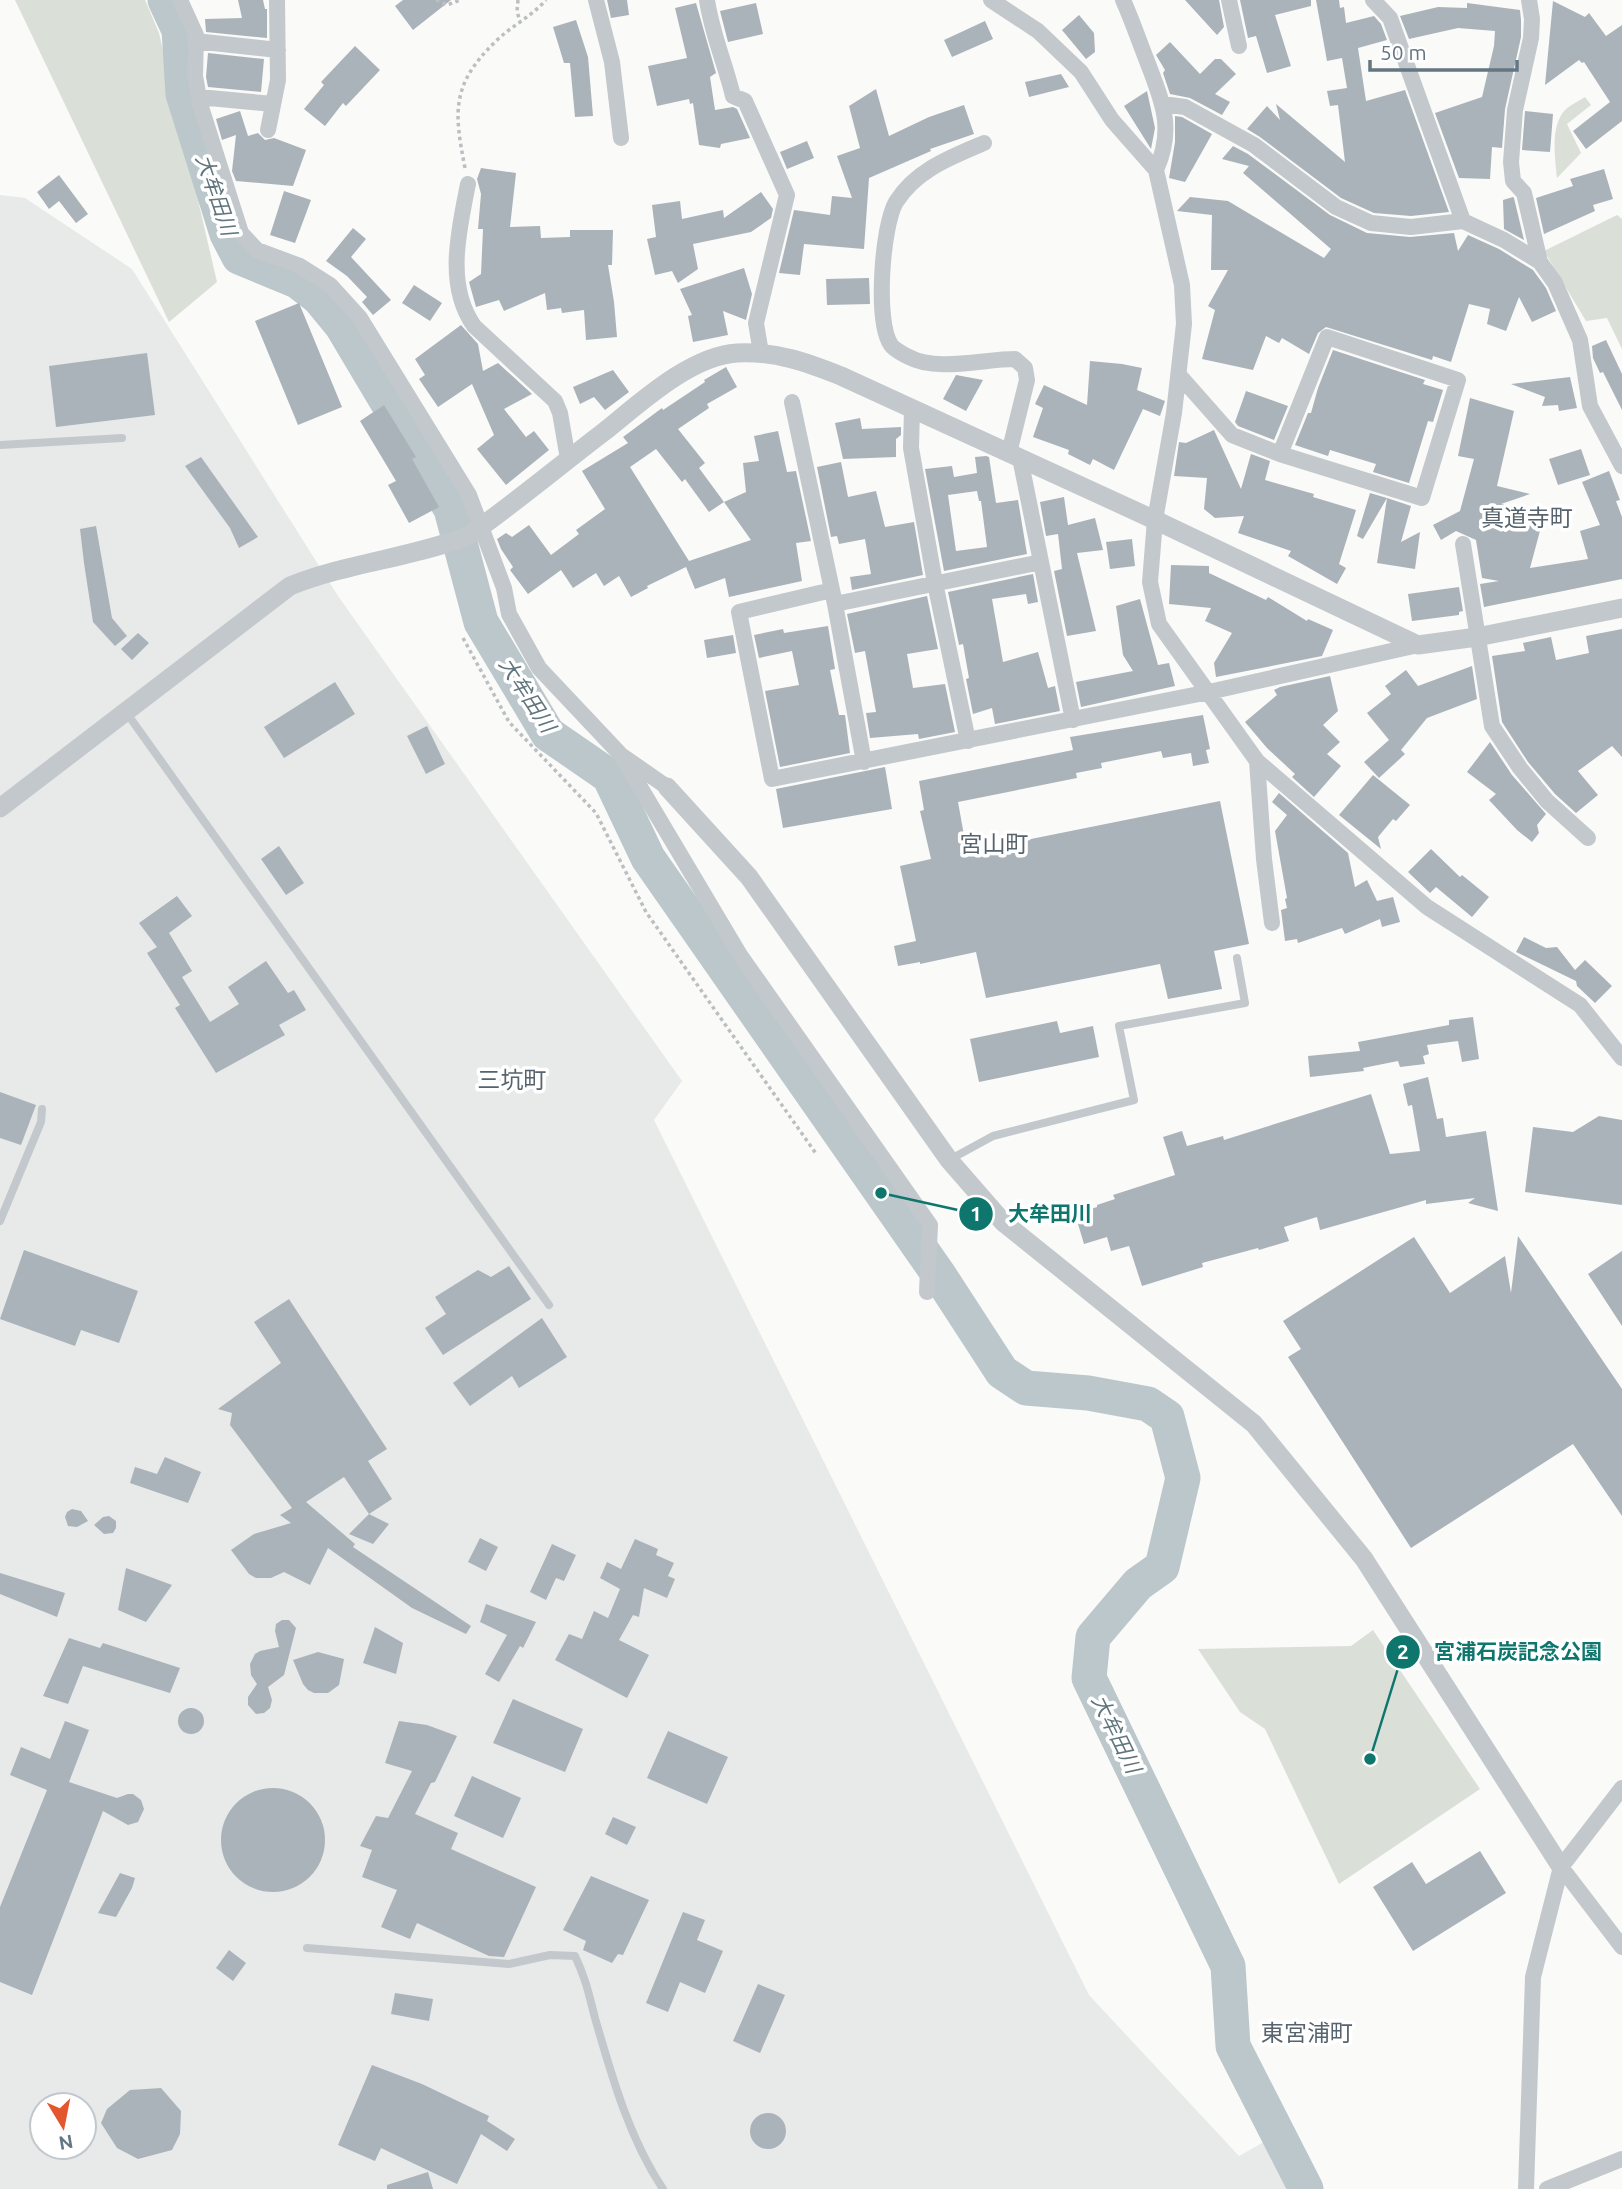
<svg xmlns="http://www.w3.org/2000/svg" width="1622" height="2189" font-family="Ubuntu,'Noto Sans JP',sans-serif">
	<style>
		.built { fill: #e8e9e9; fill-rule: evenodd }
		.green { fill: #dadfd7 }
		.lines { fill: none; stroke-linecap: round; stroke-linejoin: round }
		.river { stroke: #bbc7cb; stroke-width: 35 }
		.building { fill: #aab3b9; fill-rule: evenodd }
		.path { stroke: #bbbfc2; stroke-width: 3.5; stroke-dasharray: 3.5 3.5; stroke-linecap: butt }
		.service { stroke: #c3c8cc; stroke-width: 8 }
		.minor { stroke: #c3c8cc; stroke-width: 16 }
		.tertiary { stroke: #c3c8cc; stroke-width: 19 }
		.labels { text-anchor: middle; stroke-width: 7; stroke-linejoin: round; paint-order: stroke }
		.water-label { font-size: 21px; font-style: italic; fill: #60757c; stroke: #fff }
		.quarter-label { font-size: 23px; fill: #57646e; stroke: #fff }
		.leader { fill: none; stroke: #0f766e; stroke-width: 2.5 }
		.callout-dot { fill: #0f766e; stroke: #fff; stroke-width: 2.5 }
		.mark-label { font-size: 21px; text-anchor: middle; font-weight: bold; fill: #fff }
		.callout-label { font-size: 21px; text-anchor: middle; font-weight: bold; fill: #0f766e; stroke: #fff; stroke-width: 7; stroke-linejoin: round; paint-order: stroke }
	</style>
	<rect width="100%" height="100%" fill="#fafaf8"/>
	<path class="built" d="M0 195 25 198 132 269 338 596 682 1081 654 1120 1089 1995 1239 2156 1269 2139 1294 2189H0ZM42 2105H84V2147H42Z"/>
	<path class="green" d="M15 0H145L159 33 217 282 169 322Z
		M1585 97 1591 105 1567 124 1581 153 1557 178C1555 158 1550 126 1565 110 1570 105 1579 101 1585 97Z
		M1617 215 1622 219V349L1607 318 1586 321 1544 251Z
		M1373 1630 1480 1789 1339 1884 1265 1729 1240 1712 1198 1649 1351 1646Z"/>
	<g class="lines">
		<path class="river" d="M165 0 179 30 183 94 227 234 239 257 297 281 319 298 342 326 451 509 481 622 548 734 609 776 648 858 939 1275 1002 1372 1026 1388 1088 1393 1148 1404 1167 1417 1183 1478 1162 1567 1138 1584 1093 1637 1089 1678 1228 1966 1233 2046 1306 2189"/>
	</g>
	<path class="building" d="M238 0H263L265 9H267V38L206 32 205 19 242 18Z
		M403 0H451L413 30 395 6Z
		M607 0H627L629 15 611 18Z
		M1185 0H1219L1224 27 1217 35Z
		M1240 0H1311V6L1275 15 1291 66 1267 73 1256 36 1248 38Z
		M1316 0H1339L1340 8 1344 7 1346 23 1374 16 1381 24 1387 40 1358 48 1366 101 1405 90 1449 212 1411 216 1374 213 1341 198 1260 137 1247 129 1267 106 1280 120 1276 104 1345 162 1338 105 1330 106 1327 91 1347 88 1342 58 1327 61Z
		M1553 1 1585 17 1589 13 1606 36 1622 25V121L1586 149 1573 131 1610 102 1584 62 1582 63 1579 60 1545 85Z
		M696 3 716 73 710 77 715 110 733 107 737 109 750 138 721 144 720 148 699 145 693 103 690 104 689 99 657 106 648 66 687 58 675 8Z
		M756 3 763 34 728 42 720 11Z
		M1467 3 1520 10 1521 20V37L1505 109 1502 148 1492 147 1490 179 1459 178 1435 113 1482 97 1494 46 1495 31 1458 28 1409 39 1400 16 1438 7 1467 8Z
		M1079 15 1094 33 1095 52 1086 59 1062 30Z
		M576 20 588 57 593 116 575 117 570 63H564L553 27Z
		M985 21 993 39 952 57 944 40Z
		M1170 42 1200 74 1215 59H1221L1236 74 1215 94 1230 102 1222 115 1190 98 1170 94 1163 73 1165 70 1156 55Z
		M355 46 380 70 346 106 343 103 325 126 304 109 324 85 321 82Z
		M208 53 264 59 261 92 208 87 206 77Z
		M1061 74 1069 87 1029 97 1025 82Z
		M876 89 889 136 929 117 964 105 974 134 930 149 931 151 869 178 864 249 804 244 800 275 779 273 794 210 830 215 832 196 852 198 837 156 860 148 849 106Z
		M1147 91 1155 128 1151 149 1124 106Z
		M240 111 248 136 258 133 265 140 274 138 306 150 293 186 236 181 232 171 236 135 222 140 216 119Z
		M1525 111 1553 114 1550 152 1522 150Z
		M1175 116 1182 117 1212 134 1185 182 1169 178 1175 142Z
		M807 141 814 158 787 169 780 152Z
		M1233 146 1248 154 1330 215 1367 233 1410 237 1454 233 1458 251 1468 235 1499 249 1533 270 1546 288 1556 311 1532 322 1519 297 1506 331 1487 324 1490 309 1469 304 1451 362 1433 356 1432 360 1326 327 1318 333 1309 354 1282 338 1279 343 1266 336 1253 370 1202 359 1215 310 1208 306 1228 270H1211L1212 215 1177 211 1190 197 1228 201 1324 258 1331 249 1243 173 1249 166 1222 159Z
		M481 168 516 173 510 227 540 226 541 238 570 237V230H613L612 265H608L614 302 617 337 586 340 584 310 562 313 561 308 547 310 545 293 504 311 499 300 476 307 469 282 481 274 483 229H478L481 194 477 179Z
		M1604 169 1613 199 1593 205 1595 211 1544 234 1536 198 1573 186 1570 179Z
		M59 175 88 214 76 223 59 201 49 209 37 192Z
		M284 191 311 200 295 243 270 235Z
		M761 192 773 209 771 218 751 232 693 244 698 269 678 283 672 271 655 275 647 239 656 237 652 205 680 201 682 219 723 210 724 218Z
		M1513 197 1514 198 1524 240 1504 229 1503 200Z
		M353 228 366 239 351 257 391 300 373 315 362 302 367 297 347 276 326 261Z
		M744 268 752 294 746 320 723 311 728 335 693 342 688 316 692 315 680 289Z
		M869 278 870 304 827 305 826 279Z
		M414 285 442 303 430 321 402 303Z
		M299 303 342 407 298 425 255 321Z
		M461 325 478 344 483 371 498 363 532 394 504 409 526 437 534 431 549 450 506 485 477 449 494 435 472 384 438 407 419 379 425 375 415 359Z
		M1606 340 1622 374V410L1603 372 1600 373 1593 358 1592 346Z
		M1333 350 1425 380 1423 384 1443 390 1433 422 1428 421 1409 483 1373 472 1376 464 1330 450 1328 456 1295 445 1308 413H1311L1318 388Z
		M147 353 155 415 56 427 49 366Z
		M1090 361 1122 364 1142 368 1137 390 1165 401 1160 416 1143 409 1114 470 1093 459 1090 465 1068 454 1069 450 1033 437 1043 408 1035 404 1044 385 1087 405Z
		M726 367 737 387 707 404 709 408 678 429 705 463 699 468 724 502 746 492 743 463 759 461 754 436 778 431 787 472 796 471 811 541 796 543 802 581 729 597 725 578 695 589 686 567 647 586 648 588 631 597 619 576 604 586 596 573 573 588 561 570 528 594 510 570 513 567 501 549 497 539 506 533 512 537 529 525 551 555 579 534 576 530 605 509 582 471 628 443 623 437 662 408 663 410 705 382 704 380ZM656 449 682 482 685 479 709 512 724 502 751 540 689 561 630 467Z
		M613 370 629 392 605 410 594 397 580 404 573 387Z
		M956 375 983 380 966 411 943 399Z
		M1570 377 1577 408 1559 411 1558 405 1542 406 1545 397 1511 384Z
		M1246 391 1288 406 1274 440 1238 426 1235 422Z
		M1470 398 1514 411 1497 486 1530 494 1501 504 1544 516 1530 568 1588 559 1580 531 1600 525 1582 482 1609 471 1620 500 1616 501 1622 517V579L1484 607 1480 584 1499 581 1482 578 1476 540 1456 531 1441 540 1433 525 1460 511 1474 459 1458 456Z
		M384 405 416 457 412 459 439 507 409 523 388 485 396 481 360 421Z
		M860 418 862 429 901 427V435L896 439V457L843 459 835 423Z
		M1214 430 1241 489 1251 454 1270 461 1265 480 1314 494 1313 497 1356 510 1339 564 1346 568 1337 584 1288 556 1291 551 1238 533 1244 516 1215 518 1204 509 1207 478 1174 476 1179 442 1186 443Z
		M1581 449 1590 475 1558 485 1549 459Z
		M986 456 989 457 996 503 1018 500 1027 554 944 571 925 469 952 466 954 477 977 473 975 457ZM977 491 979 501H981L987 547 956 551 948 495Z
		M201 457 258 537 239 548 230 528 185 466Z
		M841 462 848 497 876 491 885 527 914 522 923 575 852 590 850 577 871 574 865 539 839 544 837 536 831 537 817 467Z
		M1370 493 1387 498 1363 539 1357 536Z
		M1064 497 1068 525 1095 518 1103 550 1077 553 1096 631 1067 636 1054 571 1062 569 1058 534 1046 536 1040 502Z
		M1387 498 1411 506 1401 542 1420 532 1415 569 1377 563Z
		M96 526 112 618 127 636 115 646 93 622 84 563 80 529Z
		M1132 539 1135 566 1110 569 1106 542Z
		M1171 565 1209 566V573L1266 600 1268 597 1307 621 1308 619 1333 630 1322 656 1216 677 1214 663 1232 633 1205 621 1211 608 1169 604Z
		M1033 574 1038 602 1028 604 1026 594 992 599 1003 662 1038 652 1048 688 1055 686 1060 711 995 724 992 708 973 714 966 679 969 678 963 644 959 645 948 592Z
		M1459 587 1463 611 1459 612V615L1412 621 1408 594Z
		M927 596 938 649 907 654 913 688 945 684 955 732 919 739 918 734 870 738 866 713 876 712 865 651 855 653 847 614Z
		M1140 599 1158 665 1169 663 1175 686 1081 707 1076 682 1133 671 1123 655 1116 606Z
		M828 626 835 669 830 670 839 715H845L850 753 780 767 765 691 799 685 792 651 759 658 754 635 783 629 784 633Z
		M1622 629V757L1612 746 1578 771 1598 795 1576 813 1555 794 1528 762 1502 722 1492 656 1525 651 1523 643 1551 637 1556 660 1589 653 1586 636Z
		M138 633 149 643 132 660 121 649Z
		M733 635 736 653 707 658 704 640Z
		M1472 666 1477 699 1427 718 1401 750 1405 754 1379 778 1364 762 1389 740 1367 713 1391 694 1385 686 1406 670 1418 686Z
		M1330 676 1338 711 1323 725 1340 742 1327 754 1341 766 1314 797 1292 777 1295 774 1267 748 1245 722 1277 695 1274 690 1280 687Z
		M335 682 355 714 284 758 264 727Z
		M1203 715 1210 749 1206 750 1209 763 1193 766 1191 753 1163 758 1161 751 1101 763 1102 768 1076 773 1077 778 958 802 967 852 1220 801 1249 944 1214 951 1222 989 1168 999 1160 964 986 998 976 952 920 964V962L898 966 894 946 916 941 900 866 931 859 920 811 924 810 919 781 1073 750 1070 737Z
		M427 726 445 764 426 774 407 736Z
		M1490 742 1512 775 1546 814 1537 825 1539 833 1532 842 1517 830 1489 800 1496 794 1467 772Z
		M885 767 892 809 783 828 776 789Z
		M1373 775 1410 805 1396 821 1393 819 1378 837 1381 849 1339 815Z
		M1279 793 1348 853 1355 887 1367 880 1377 901 1393 897 1400 922 1382 927 1380 919 1345 934 1342 928 1298 943 1297 939 1285 941 1281 910 1287 908 1285 899 1287 898 1275 831 1287 815 1272 802Z
		M279 846 304 883 286 895 261 859Z
		M1431 849 1460 877 1462 875 1489 897 1472 917 1436 887 1430 893 1408 872Z
		M177 896 192 916 169 933 192 971 182 977 210 1022 239 1004 228 987 266 961 288 993 294 990 306 1010 279 1025 285 1035 216 1073 175 1008 180 1005 147 953 157 947 139 923Z
		M1524 937 1546 948 1557 947 1575 970 1585 960 1612 986 1595 1003 1577 986 1576 981 1516 952Z
		M1473 1017 1479 1059 1462 1062 1458 1041 1427 1045 1429 1054 1423 1056 1425 1064 1400 1067 1398 1061 1363 1068 1364 1071 1310 1077 1308 1056 1360 1051 1358 1042 1449 1025V1020Z
		M1057 1021 1060 1033 1093 1026 1099 1057 979 1082 970 1039Z
		M1428 1077 1437 1119 1443 1118 1446 1137 1486 1131 1498 1211 1468 1203 1475 1198 1426 1204V1200L1320 1230 1317 1217 1284 1227 1289 1241 1259 1250 1258 1248 1202 1263 1203 1267 1142 1286 1129 1246 1111 1251 1107 1237 1084 1244 1075 1214 1097 1207V1205L1115 1199 1113 1195 1175 1175 1163 1137 1182 1131 1187 1146 1223 1136 1224 1140 1371 1094 1390 1154 1420 1151 1412 1105 1408 1106 1403 1084Z
		M0 1092 36 1105 21 1145 0 1138Z
		M1599 1116 1622 1120V1205L1525 1192 1533 1127 1573 1132Z
		M1518 1236 1622 1389V1516L1573 1444 1411 1548 1288 1357 1301 1349 1283 1321 1414 1237 1450 1293 1505 1256 1511 1293Z
		M24 1250 138 1291 119 1343 81 1330 75 1346 0 1319Z
		M1622 1251V1326L1588 1274Z
		M509 1266 531 1299 443 1355 425 1328 446 1314 435 1297 478 1270 491 1277Z
		M289 1299 387 1449 368 1461 392 1499 369 1514 389 1524 373 1544 349 1534 369 1514 344 1477 306 1502 355 1544 353 1547 471 1626 466 1634 412 1608 328 1548 310 1585 284 1572 271 1578H256L249 1574 231 1550 254 1534 291 1523 280 1515 292 1508 230 1425 232 1413 218 1409 281 1363 254 1322Z
		M542 1318 567 1357 519 1388 512 1376 470 1406 453 1383Z
		M165 1457 201 1472 188 1503 130 1483 135 1467 157 1474Z
		M72 1509 81 1511 88 1521 77 1527 68 1526 65 1517 67 1512Z
		M109 1516 116 1521V1528L113 1533 104 1534 94 1525 103 1517Z
		M480 1538 498 1547 486 1571 468 1562Z
		M635 1539 658 1549 656 1555 674 1563 668 1576 675 1579 667 1598 644 1588 639 1617 633 1615 619 1640 649 1655 627 1698 555 1660 569 1634 582 1639 594 1611 608 1618 620 1589 600 1578 607 1562 621 1569Z
		M552 1544 576 1555 564 1581 556 1578 546 1600 530 1592Z
		M126 1568 172 1585 146 1622 118 1610Z
		M0 1573 65 1593 57 1617 0 1594Z
		M486 1604 536 1622 523 1648 520 1646 499 1682 485 1674 507 1635 480 1622Z
		M282 1620H289L296 1628 284 1675 268 1687 272 1700 270 1708 264 1713 256 1714 248 1705V1697L257 1684 251 1675 250 1664 255 1654 260 1651 279 1647 275 1631 276 1624Z
		M375 1627 403 1643 396 1674 363 1663Z
		M69 1638 100 1648 103 1643 180 1668 170 1693 83 1666 68 1704 43 1696Z
		M318 1652 344 1659 339 1685 328 1693H314L308 1690 303 1684 293 1660Z
		M513 1699 583 1729 565 1772 493 1743Z
		M178 1721a13 13 0 1 1 26 0a13 13 0 1 1-26 0Z
		M65 1721 89 1730 69 1782 117 1798 128 1794H133L141 1800 144 1809 138 1822 128 1825 103 1811 32 1995 0 1982V1907L47 1790 10 1775 21 1747 50 1759Z
		M399 1721 427 1725 457 1736 435 1782 431 1783 415 1814 458 1833 451 1849 536 1887 504 1957 489 1956 417 1923 410 1939 381 1927 397 1890 362 1877 372 1850 360 1846 376 1816 388 1818 412 1771 385 1763Z
		M668 1731 728 1757 707 1804 647 1778Z
		M472 1776 521 1798 503 1838 454 1816Z
		M221 1840a52 52 0 1 1 104 0a52 52 0 1 1-104 0Z
		M613 1817 636 1827 627 1845 605 1834Z
		M1480 1851 1506 1893 1413 1951 1373 1887 1412 1862 1426 1884Z
		M120 1873 135 1878 132 1888 116 1917 98 1913Z
		M591 1876 649 1900 623 1955 618 1954 612 1963 583 1950 586 1941 563 1930Z
		M683 1912 705 1920 697 1940 723 1951 705 1993 680 1982 668 2012 646 2003Z
		M229 1950 246 1963 233 1981 216 1968Z
		M758 1984 785 1995 760 2053 733 2041Z
		M395 1993 433 1999 429 2021 391 2014Z
		M372 2065 422 2084 489 2116 487 2121 515 2139 507 2151 481 2134 457 2184 381 2148 375 2161 338 2145Z
		M161 2088 181 2111 180 2134 172 2150 138 2159 117 2148 101 2123 107 2109 130 2090Z
		M750 2131a18 18 0 1 1 36 0a18 18 0 1 1-36 0Z
		M428 2172 433 2189H387V2185Z"/>
	<g class="lines">
		<path class="path" d="M436 0 447 5 460 0
			M518 0 517 11 520 22
			M465 168C454 112 451 85 495 42 511 26 531 17 546 0
			M463 638 509 722 596 813 646 912 817 1155"/>
		<path class="service" d="M0 445 122 438
			M126 712 549 1305
			M949 1160 993 1136 1134 1100 1119 1026 1245 1003 1237 958
			M0 1221 41 1122 42 1109
			M307 1948 509 1964 550 1955 575 1956C586 1979 589 1995 595 2018 612 2077 629 2138 663 2189"/>
		<path class="minor" d="M180 0 196 35 195 76 200 104 241 233 257 250 300 266 330 285 360 318 469 495 504 588 509 614 539 668 621 755 667 787
			M596 0 612 62 621 138
			M707 0C712 34 725 63 733 96L745 101 787 195 756 323 761 353
			M991 0 1038 31 1081 72 1112 120 1156 170 1182 285 1184 324 1174 413 1155 520 1150 582 1159 624 1257 761 1427 907 1580 1005 1622 1058
			M1123 0C1132 20 1139 41 1147 61 1162 101 1175 128 1156 170
			M1229 0 1239 46
			M1373 0 1390 18 1463 221
			M1529 0 1532 19 1531 38 1515 110 1511 162 1513 181 1524 193 1540 262
			M195 41 278 50
			M199 97 273 104
			M1163 104 1185 107 1254 145 1336 207 1371 223 1411 227 1463 221 1504 240 1540 262 1555 283 1580 340 1590 406 1622 466
			M268 130 278 80 277 0
			M984 143C951 157 916 170 896 202 882 226 875 322 891 345 894 349 904 355 909 357 936 372 984 359 1015 359L1025 368 1027 380 1009 453
			M468 184C459 230 445 285 474 326L555 401 560 413 568 459
			M1179 375 1232 435 1280 454 1422 498 1458 380 1327 337 1280 454
			M792 402 835 604 864 762
			M912 409 911 448 935 583 968 741
			M1020 458 1073 720
			M1463 544 1492 726 1520 768 1547 801 1588 838
			M832 590 739 612 772 779 1209 692 1418 645
			M835 604 1041 562
			M624 760 740 955 930 1225 927 1292
			M1257 761 1264 859 1272 923
			M1561 1867 1622 1947
			M1526 2189 1533 1977 1561 1867 1622 1788
			M1547 2189 1622 2159"/>
		<path class="tertiary" d="M667 787 749 877 949 1160 1003 1222 1254 1424 1364 1559 1561 1867
			M0 808 290 586C347 563 410 558 468 536 515 503 559 466 605 431 640 403 690 356 737 353 775 351 806 362 841 376L1155 520 1418 645 1477 637 1622 608"/>
	</g>
	<g class="labels">
		<g class="water-label">
			<text transform="translate(216 195) rotate(71)" y="7">大牟田川</text>
			<text transform="translate(527 695) rotate(57)" y="7">大牟田川</text>
			<text transform="translate(1116 1734) rotate(64)" y="7">大牟田川</text>
		</g>
		<g class="quarter-label">
			<text x="1527" y="526">真道寺町</text>
			<text x="994" y="852">宮山町</text>
			<text x="512" y="1088">三坑町</text>
			<text x="1307" y="2041">東宮浦町</text>
		</g>
	</g>
	<path class="leader" d="M881 1193L976 1214M1370 1759L1403 1652"/>
	<g class="callout-dot">
		<circle cx="881" cy="1193" r="7"/>
		<circle cx="1370" cy="1759" r="7"/>
		<circle cx="976" cy="1214" r="18"/>
		<circle cx="1403" cy="1652" r="18"/>
	</g>
	<g class="mark-label">
		<text x="976" y="1221">1</text>
		<text x="1403" y="1659">2</text>
	</g>
	<g class="callout-label">
		<text x="1050" y="1221">大牟田川</text>
		<text x="1518" y="1659">宮浦石炭記念公園</text>
	</g>
	<g transform="translate(63 2126) rotate(170)"><circle r="33" fill="#ffffff" stroke="#c1c8cd" stroke-width="2"/>
	<path d="M0-5L12 26L0 18L-12 26Z" fill="#e4572e"/>
	<text y="-10" font-size="19" font-weight="bold" text-anchor="middle" fill="#657683">N</text>
	</g>
	<path d="M1370 60v10h147v-10" fill="none" stroke="#657683" stroke-width="3.5"/>
	<text x="1380" y="60" font-size="21" fill="#657683" stroke="#ffffff" stroke-width="5" paint-order="stroke">50 m</text>
</svg>
